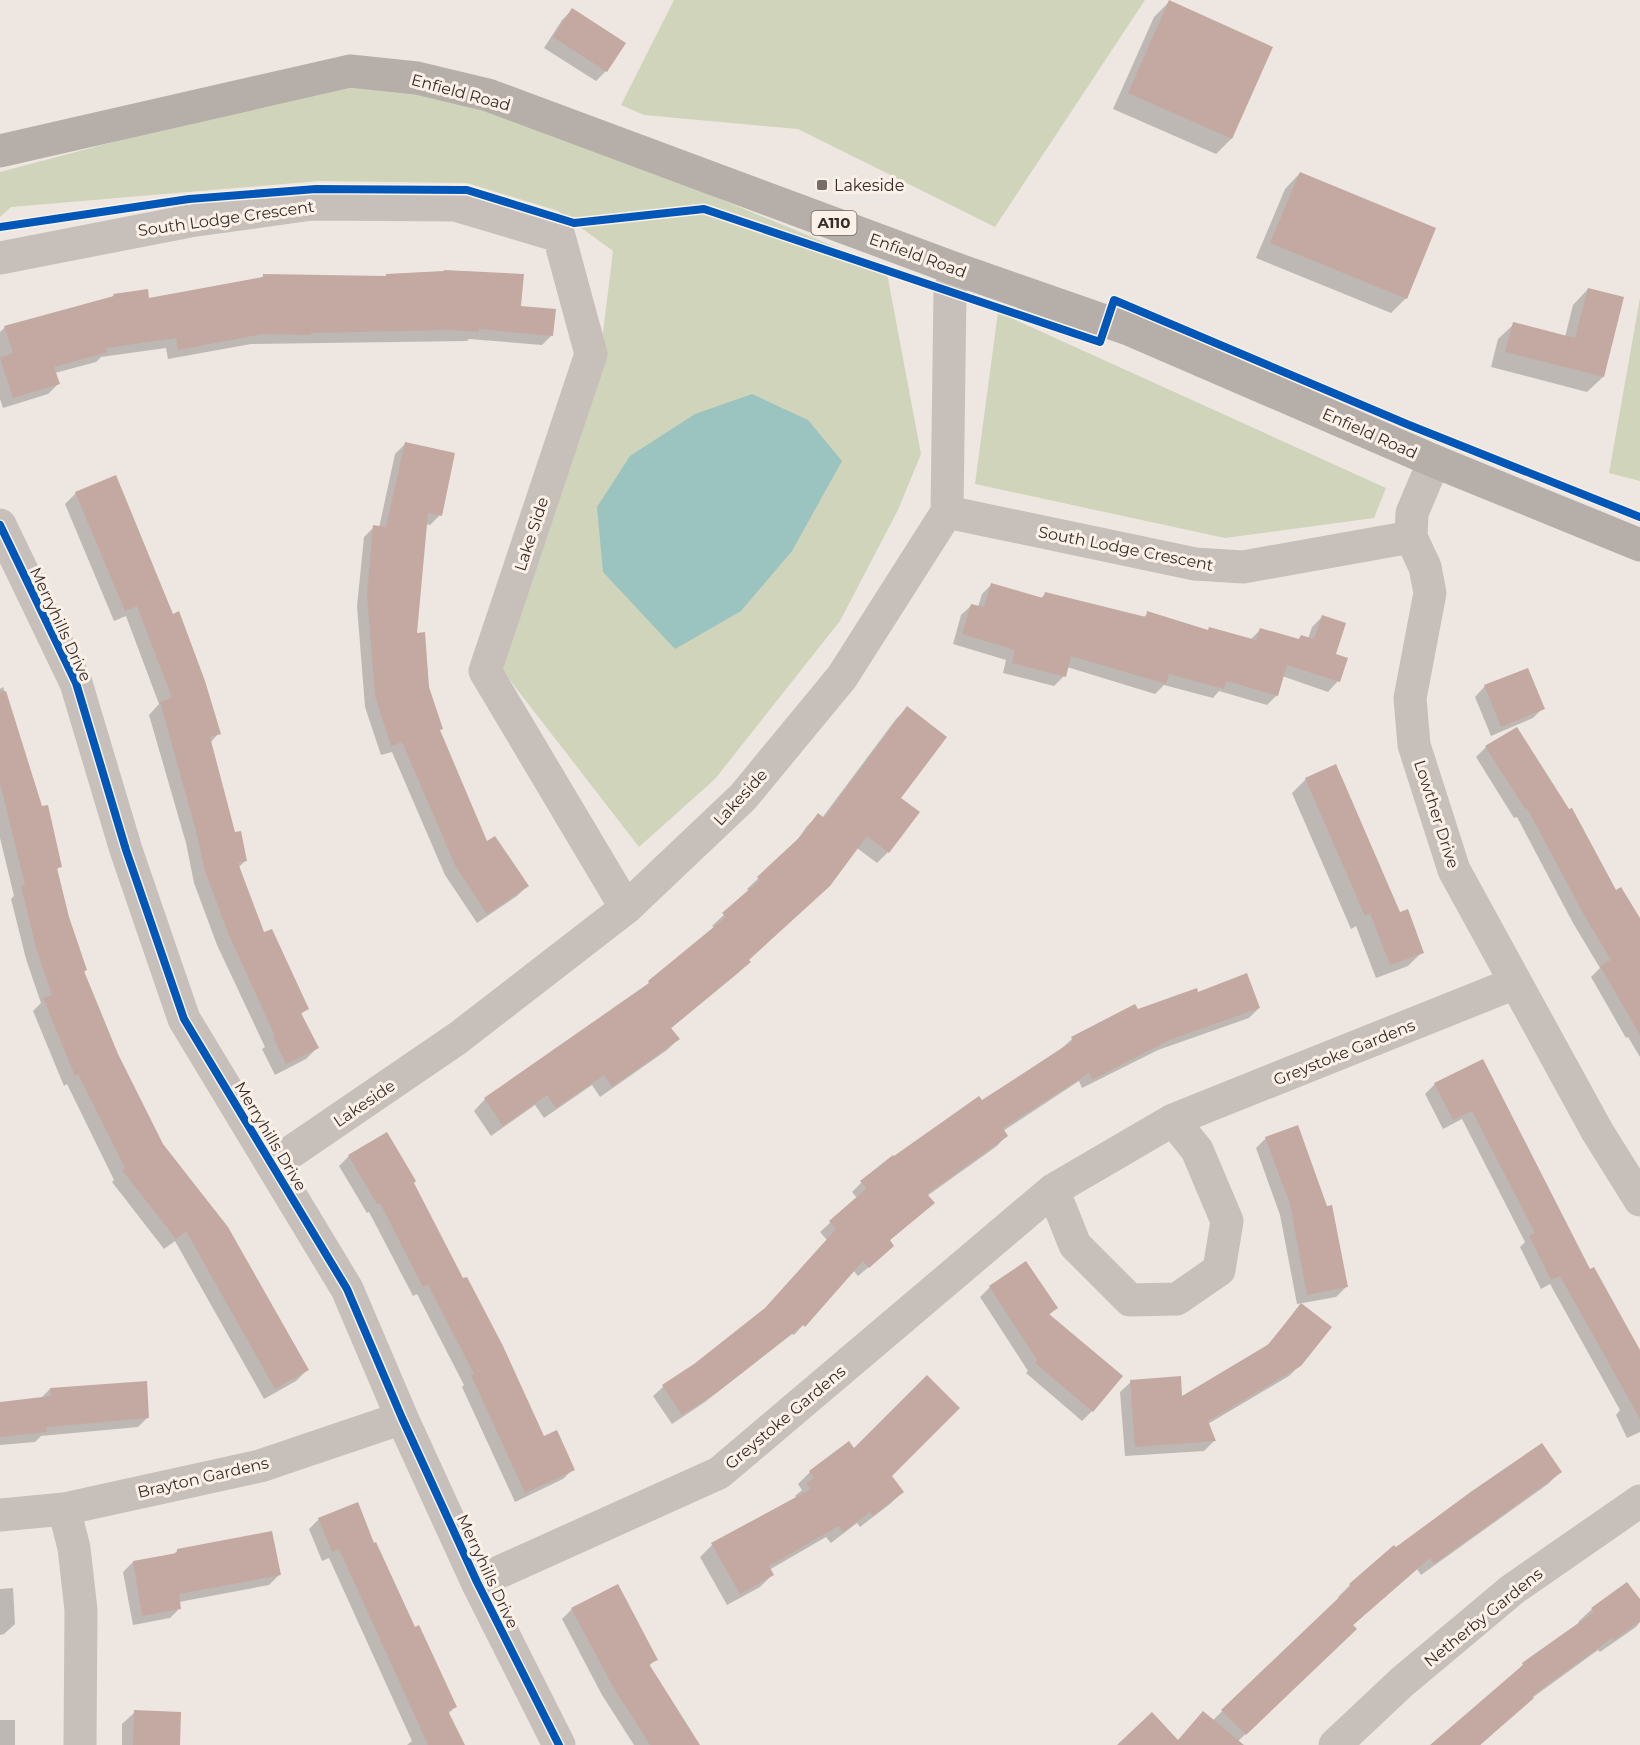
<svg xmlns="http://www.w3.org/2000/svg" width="1640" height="1745" font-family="Montserrat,sans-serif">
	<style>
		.green { fill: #d0d4ba }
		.water { fill: #9bc3c0 }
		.shadow { fill: #0003 }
		.building { fill: #c3a9a1 }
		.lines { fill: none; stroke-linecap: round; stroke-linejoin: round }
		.minor { stroke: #c7bfba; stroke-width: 33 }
		.major { stroke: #b6aea9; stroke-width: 33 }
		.cycleway-casing { stroke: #fbf1e8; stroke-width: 11 }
		.cycleway { stroke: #0057b8; stroke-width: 8 }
		.poi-dot { fill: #786d69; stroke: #fbf1e8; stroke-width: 2 }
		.labels { text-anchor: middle; stroke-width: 6; stroke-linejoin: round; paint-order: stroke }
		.shield { fill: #fbf1e8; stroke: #726762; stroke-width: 1.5 }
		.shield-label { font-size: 15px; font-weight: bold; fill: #382c28 }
		.street-label { font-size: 16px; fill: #382c28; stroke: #fbf1e8 }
		.poi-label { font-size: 16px; fill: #382c28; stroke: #fbf1e8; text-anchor: start }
	</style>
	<rect width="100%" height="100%" fill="#eee7e1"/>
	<path class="green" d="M674 0H1145L995 227 798 129 644 115 621 105Z
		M347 80 488 106 639 165 886 268 921 454 898 510 840 621 715 779 639 847 499 666 600 357 613 251 558 211 467 183 319 181 11 207 0 217V172Z
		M1640 298V481L1609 473Z
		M998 312 1386 488 1374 518 1225 538 975 484Z"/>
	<path class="water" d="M752 394 808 420 842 461 792 551 741 611 675 649 603 572 597 507 630 456 695 414Z"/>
	<path class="shadow" d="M1169 2 1231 139 1216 154 1113 109 1154 17Z
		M572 10 624 43 606 71 596 81 544 48 562 20Z
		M1300 173 1406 298 1391 313 1256 258 1285 189Z
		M386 275 520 308 552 335 542 345 469 339 467 341 251 344 168 359 166 348 101 357 96 362 55 373 58 384 48 394 3 408 0 399V332L5 327 110 299 114 295 148 300 260 280 263 276 384 278Z
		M1588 289 1603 377 1587 392 1491 367 1498 339 1514 324 1565 337 1573 305Z
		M405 444 440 515 430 525 426 524 415 635 439 731 487 843 527 886 517 896 477 923 445 875 392 752 381 755 365 707 357 606 364 537 374 527 379 528 395 454Z
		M76 493 219 733 210 743 234 834 245 861 238 868 263 934 308 1008 300 1015 317 1048 306 1059 275 1075 262 1049 265 1047 217 945 194 883 186 843 149 715 159 704 126 616 114 621 65 504Z
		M992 584 1040 599 1045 594 1143 618 1148 613 1207 631 1250 640 1260 630 1297 640 1301 637 1308 639 1312 627 1322 617 1334 655 1346 659 1338 681 1328 692 1282 676 1277 695 1267 705 1219 691 1213 698 1164 685 1155 694 1067 667 1064 676 1054 686 1003 673 1006 660 953 644 961 615 972 605 978 607 982 594Z
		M1485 686 1543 708 1533 718 1491 736 1475 697Z
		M3 687 61 866 56 870 68 918 86 970 83 973 116 1054 162 1144 307 1370 296 1381 264 1399 175 1241 164 1249 112 1182 114 1180 67 1084 64 1086 33 1011 41 1003 26 959 11 899 14 896 0 838V689Z
		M907 708 899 799 888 852 877 863 857 848 747 960 749 962 738 973 670 1029 678 1039 667 1050 600 1097 592 1085 544 1118 535 1105 491 1136 474 1111 485 1099 641 990 715 928 712 926 749 891 747 889 793 846 807 826 818 815 822 818 896 719Z
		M1486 747 1640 941V1057L1628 1037 1626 1038 1591 977 1600 968 1573 923 1517 817 1514 818 1476 757Z
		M1306 779 1399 914 1422 952 1408 966 1376 978 1356 926 1351 929 1292 793Z
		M1197 994 1259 1008 1249 1018 1158 1050 1082 1088 1079 1081 1003 1131 1006 1136 997 1146 927 1196 933 1203 889 1241 883 1255 858 1276 853 1270 794 1335 792 1334 705 1402 672 1424 653 1396 663 1387 695 1365 763 1312 827 1240 820 1232 857 1198 852 1192 861 1183 893 1157 982 1102 1062 1048 1072 1039 1135 1006 1137 1011Z
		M1483 1061 1589 1271 1640 1353V1432L1627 1438 1616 1415 1620 1410 1550 1284 1541 1289 1520 1247 1525 1242 1462 1119 1443 1129 1425 1094 1435 1084Z
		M1266 1138 1346 1287 1336 1297 1297 1304 1280 1215 1256 1148Z
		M349 1156 412 1184 544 1438 573 1469 563 1479 515 1502 462 1387 464 1385 417 1294 413 1296 369 1212 367 1213 339 1166Z
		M1026 1263 1056 1308 1048 1316 1092 1411 1082 1421 1026 1373 1028 1371 980 1297 990 1287Z
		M1301 1305 1300 1365 1289 1376 1208 1424 1214 1441 1204 1451 1125 1456 1120 1392 1131 1382 1181 1398 1265 1348Z
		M50 1389 148 1417 138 1427 41 1436 35 1442 0 1445V1404L40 1399Z
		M854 1450 902 1492 890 1504 860 1527 857 1523 831 1543 826 1537 769 1570 772 1575 760 1587 727 1605 700 1557 712 1545 797 1498 795 1496 802 1490 798 1484 810 1472Z
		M1560 1472 1548 1484 1421 1575 1417 1569 1352 1626 1342 1641 1234 1745H1182L1212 1721 1339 1599 1338 1597 1350 1585 1394 1547 1396 1549Z
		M319 1519 374 1545 414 1629 455 1707 448 1714 463 1745H407L412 1741 329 1558 322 1561 309 1529Z
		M177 1551 279 1575 269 1585 179 1602 180 1608 170 1618 133 1625 123 1572 133 1562 173 1555Z
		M1627 1584 1640 1601V1622L1636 1627 1600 1652 1598 1650 1532 1698 1480 1745H1433L1523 1665 1580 1624 1578 1622 1592 1609Z
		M13 1588 15 1624 4 1634 0 1635V1589Z
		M572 1609 656 1659 649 1666 699 1745H634L602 1695 562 1619Z
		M135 1712 179 1745H122V1724Z
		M0 1720H15V1745H0Z"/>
	<path class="building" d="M1169 0 1273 47 1232 139 1128 93Z
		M572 8 626 43 607 72 553 37Z
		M1300 172 1436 228 1407 299 1270 243Z
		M444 270 524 274 521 306 556 309 553 336 479 329V332L449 330 311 333V335L262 334 178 350 176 338 106 348 108 352 54 367 60 384 13 398 0 358 13 353 4 326 114 296 113 294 148 289 149 298 263 277V274L386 276V274L444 271Z
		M1588 288 1624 297 1604 377 1505 352 1513 322 1575 338Z
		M405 442 455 453 442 516 428 513 417 633 425 632 429 687 443 729 440 730 487 841 495 836 529 886 487 914 455 865 402 742 391 746 375 696 367 595 373 525 386 527Z
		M116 475 173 614 179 611 205 681 221 734 210 737 235 832 241 831 247 861 238 863 264 932 272 929 309 1009 301 1013 319 1048 286 1064 273 1037 275 1036 228 933 205 871 196 831 160 702 172 698 137 606 125 611 75 492Z
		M991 583 1043 598 1045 592 1146 617 1147 611 1208 630 1209 627 1256 640 1260 628 1299 639 1301 635 1314 639 1322 615 1346 623 1336 654 1348 658 1340 682 1287 665 1278 696 1227 681 1224 689 1169 674 1166 684 1071 656 1066 677 1012 663 1015 650 962 634 971 604 984 607Z
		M1528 668 1545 709 1501 727 1484 685Z
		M6 691 42 806 48 805 62 867 57 868 69 917 87 970 84 971 118 1054 163 1144 228 1227 309 1370 275 1389 186 1231 176 1239 122 1170 125 1168 78 1074 75 1076 43 998 52 995 36 948 21 886 25 885 0 783V692Z
		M907 706 947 737 901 798 920 812 889 853 867 836 830 886 749 960 751 962 671 1028 680 1039 612 1087 604 1075 556 1108 547 1095 503 1126 484 1098 649 983 648 981 726 917 722 913 760 880 757 877 802 835 818 813 824 818Z
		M1517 727 1569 809 1572 808 1616 890 1621 887 1640 918V1035L1600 966 1611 960 1583 913 1527 808 1525 809 1485 746Z
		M1336 764 1400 912 1408 909 1424 953 1390 965 1370 913 1365 916 1305 778Z
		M1247 973 1260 1008 1169 1040 1092 1080 1089 1073 1003 1128 1008 1136 927 1194 935 1203 890 1240 894 1246 869 1268 863 1261 805 1327 803 1325 716 1393 682 1415 662 1385 694 1364 765 1308 836 1229 829 1221 867 1188 860 1181 893 1155 894 1156 979 1096 982 1100 1073 1041 1071 1037 1135 1004 1138 1009 1197 988 1198 992Z
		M1483 1059 1590 1269 1594 1267 1640 1350V1419L1560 1276 1551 1280 1529 1236 1535 1233 1472 1111 1453 1120 1434 1083Z
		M1298 1125 1327 1206 1332 1205 1348 1287 1307 1295 1290 1204 1265 1137Z
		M387 1132 416 1181 414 1183 463 1278 467 1277 503 1346 544 1436 557 1430 575 1470 525 1493 471 1375 474 1374 428 1285 423 1287 380 1203 377 1204 348 1155Z
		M1026 1261 1058 1308 1049 1314 1123 1376 1093 1412 1035 1363 1037 1360 989 1286Z
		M1301 1303 1332 1327 1301 1366 1208 1421 1216 1441 1135 1447 1130 1380 1181 1376 1182 1396 1269 1344Z
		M927 1375 960 1408 892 1476 904 1492 873 1516 870 1512 843 1532 839 1526 769 1566 774 1575 740 1594 711 1543 811 1489 806 1483 814 1478 809 1471 849 1441 854 1448Z
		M147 1381 149 1418 46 1427 47 1432 0 1437V1402L51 1396 50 1388Z
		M1542 1443 1562 1472 1434 1564 1430 1558 1353 1625 1357 1629 1246 1735 1221 1710 1351 1586 1349 1584 1394 1545 1396 1547 1472 1491Z
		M358 1502 374 1543 376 1542 415 1627 419 1625 457 1707 448 1711 465 1745H428L339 1549 332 1552 318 1518Z
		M272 1531 281 1575 179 1594 181 1609 142 1616 133 1561 177 1553V1549Z
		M1627 1582 1640 1599V1621L1614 1640 1612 1638 1532 1696 1534 1698 1480 1745H1430L1523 1665 1522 1663 1594 1612 1591 1608Z
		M618 1584 658 1660 649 1664 700 1745H650L612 1685 571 1608Z
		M134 1710 181 1712 180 1745H133Z
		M1203 1711 1244 1745H1117L1152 1712 1178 1740Z"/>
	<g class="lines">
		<path class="minor" d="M0 258 190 221 312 204 455 205 559 236 591 354 485 671 626 908
			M1434 461 1412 513 1411 537 1425 567 1430 593 1410 698 1414 745 1454 870 1597 1131 1640 1200
			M947 512 1195 564 1243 567 1411 537
			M0 525 76 683 126 850 184 1019 347 1289 402 1418 477 1582 559 1745
			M272 1165 458 1038 626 908 743 797 842 677 947 512 950 291 956 269
			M1053 1190 1075 1245 1130 1300 1177 1299 1219 1270 1227 1221 1197 1150 1173 1120
			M64 1509 74 1548 81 1610 80 1745
			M0 1515 64 1509 260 1466 402 1418
			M477 1582 719 1473 1053 1190 1173 1120 1515 983
			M1335 1745 1402 1682 1513 1589 1640 1501"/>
		<path class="major" d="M0 151 350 71 417 78 488 95 956 269 1131 330 1434 461 1640 545"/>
		<g class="cycleway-casing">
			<path id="cycleway" d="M0 227 189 199 316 189 467 190 574 223 704 209 1100 342 1114 300 1409 425 1640 517
				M0 525 76 683 126 850 184 1019 347 1289 402 1418 477 1582 559 1745"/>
		</g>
		<use href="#cycleway" class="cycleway"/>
	</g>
	<rect class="poi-dot" x="816" y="179" width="12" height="12" rx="3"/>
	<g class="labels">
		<rect class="shield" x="811.5" y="211" width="45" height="24" rx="4.5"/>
		<g class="shield-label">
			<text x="834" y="228">A110</text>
		</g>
		<g class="street-label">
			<text transform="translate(461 92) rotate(15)" y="6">Enfield Road</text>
			<text transform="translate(226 218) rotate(-8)" y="6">South Lodge Crescent</text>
			<text transform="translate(918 255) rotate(20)" y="6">Enfield Road</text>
			<text transform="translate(1370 433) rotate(24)" y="6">Enfield Road</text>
			<text transform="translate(531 534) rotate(-72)" y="6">Lake Side</text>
			<text transform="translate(1126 548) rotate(11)" y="6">South Lodge Crescent</text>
			<text transform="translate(61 624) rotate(65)" y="6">Merryhills Drive</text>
			<text transform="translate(740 797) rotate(-47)" y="6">Lakeside</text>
			<text transform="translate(1437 814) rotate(72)" y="6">Lowther Drive</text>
			<text transform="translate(1344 1052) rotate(-22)" y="6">Greystoke Gardens</text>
			<text transform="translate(364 1103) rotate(-34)" y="6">Lakeside</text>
			<text transform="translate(271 1136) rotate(59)" y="6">Merryhills Drive</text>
			<text transform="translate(785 1417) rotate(-40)" y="6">Greystoke Gardens</text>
			<text transform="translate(203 1477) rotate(-13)" y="6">Brayton Gardens</text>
			<text transform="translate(488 1571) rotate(65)" y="6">Merryhills Drive</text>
			<text transform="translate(1483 1617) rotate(-39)" y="6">Netherby Gardens</text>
		</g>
		<g class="poi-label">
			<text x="834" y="191">Lakeside</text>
		</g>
	</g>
</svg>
